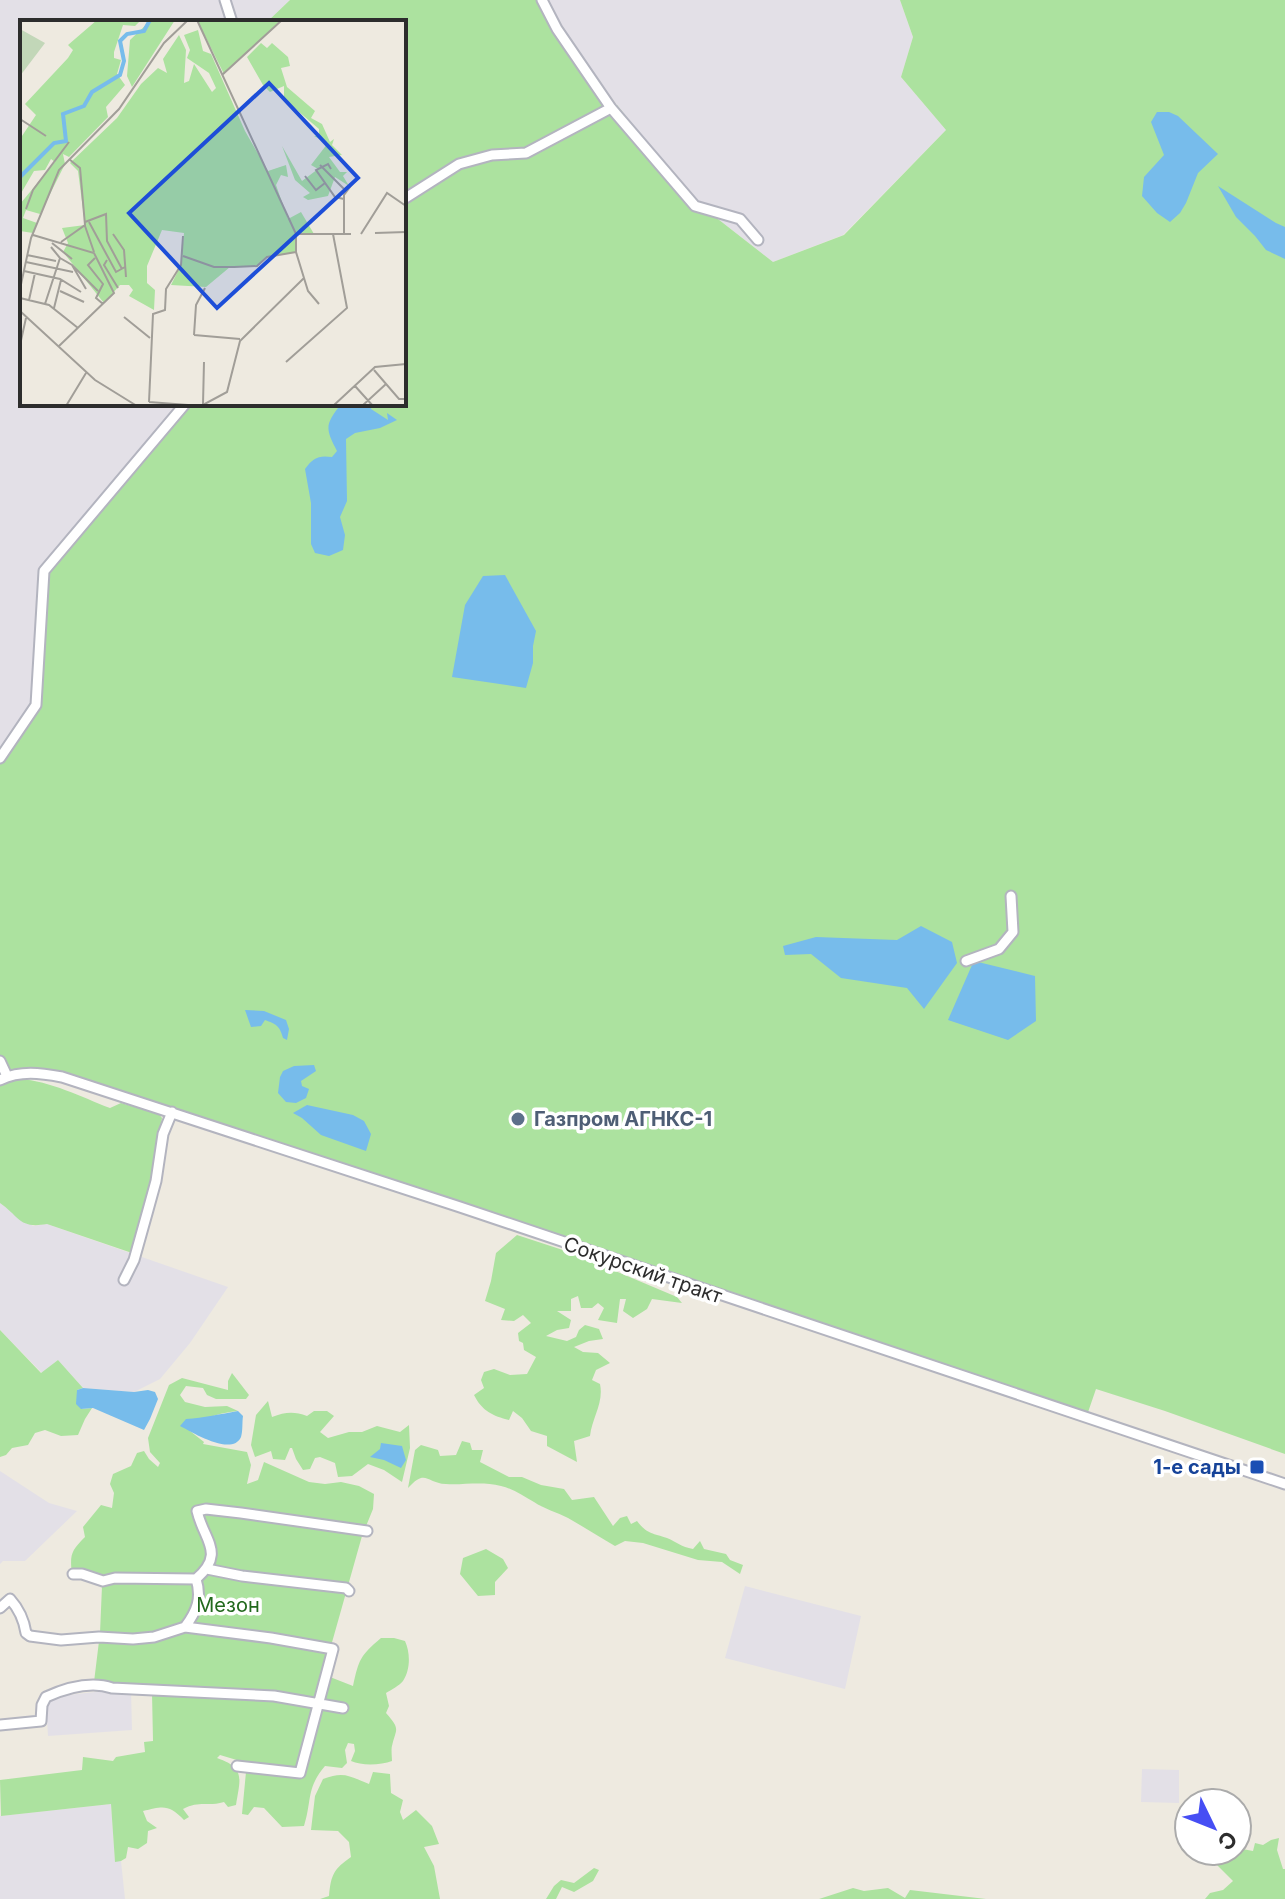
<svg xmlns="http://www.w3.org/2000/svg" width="1285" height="1899" font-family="Inter,sans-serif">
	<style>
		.industrial { fill: #e3e0e7 }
		.green { fill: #ace29f }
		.water { fill: #77bceb }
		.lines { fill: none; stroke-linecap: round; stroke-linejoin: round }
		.minor-casing { stroke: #b3b4bf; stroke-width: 13 }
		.minor { stroke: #fff; stroke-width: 9 }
		.service-dot { fill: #5c6f8a; stroke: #fff; stroke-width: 3 }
		.transit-dot { fill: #1a4fb4; stroke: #fff; stroke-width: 3 }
		.labels { text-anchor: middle; stroke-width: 7; stroke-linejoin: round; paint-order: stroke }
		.service-label { font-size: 20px; font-weight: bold; fill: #4e5e75; stroke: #fff; text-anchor: start }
		.street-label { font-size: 20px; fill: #2d2d2d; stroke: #fff }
		.transit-label { font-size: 20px; font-weight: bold; fill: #164399; stroke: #fff; text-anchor: end }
		.park-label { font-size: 20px; fill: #22691d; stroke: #fff }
		.inset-river { fill: none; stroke: #77bceb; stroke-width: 4 }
		.inset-road { fill: none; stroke: #a19e98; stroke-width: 2 }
		.view { fill: #1d4ed8; fill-opacity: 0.15; stroke: #1d4ed8; stroke-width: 4 }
		.inset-edge { fill: none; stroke: #2d2d2d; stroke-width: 4 }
	</style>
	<rect width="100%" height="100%" fill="#eeeae0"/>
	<path class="industrial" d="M0 0H290L267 22H22V404H179L39 571 31 706 0 754Z
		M546 0H900L913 37 901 77 946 130 843 235 773 262 691 198 617 105 559 23Z
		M0 1203 33 1226 47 1224 228 1287 190 1343 160 1379 134 1392 83 1388 58 1360 42 1373 0 1330Z
		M0 1471 49 1503 77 1511 25 1561H3L0 1564Z
		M745 1586 861 1616 845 1689 725 1658Z
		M113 1690H131L132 1730 48 1736 46 1702 50 1697Z
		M1142 1769 1179 1770V1803L1141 1802Z
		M111 1804 115 1861H121L125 1899H0V1816Z"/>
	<path class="green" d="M290 0H542L611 108 617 105 691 198 773 262 844 235 946 130 901 77 913 37 900 0H1285V1454L1165 1411 1096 1389 1086 1418 62 1077 7 1076 0 1061V758L36 705 44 571 185 404H404V22H267Z
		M19 1079C51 1081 81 1097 110 1108L121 1103 159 1114 162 1118 160 1133 153 1187 132 1253 47 1224C19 1229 20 1217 0 1203V1085L5 1082Z
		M517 1235 575 1254 677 1297 682 1303 652 1299 647 1309 633 1318 623 1311 626 1299H620L617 1323 598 1320 604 1308 598 1303 592 1308H581L578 1296 571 1299V1311H557L571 1320 569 1328 557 1330 546 1336 567 1341 576 1337 579 1330 585 1325 599 1329 603 1339 589 1341 574 1347 583 1352 598 1353 610 1363 596 1370 592 1380 600 1384C604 1403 592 1418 590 1436L574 1441 577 1462 547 1446V1436L531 1431 522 1418 513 1411 509 1420C493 1416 482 1411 474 1395L484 1388 481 1380 484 1372 494 1369 510 1375 527 1374 536 1357 524 1350 523 1343 519 1341 518 1333 531 1323 523 1315 514 1321 501 1320 505 1309 485 1301 491 1281 496 1253Z
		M0 1330 41 1373 58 1360 83 1388 77 1390 82 1409 92 1408 85 1419 78 1435 61 1436 45 1430 35 1433 28 1445 12 1448 6 1455 0 1457Z
		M232 1373 249 1395 246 1399H216L207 1395 203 1388 186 1386 180 1395 185 1402 205 1407 227 1406 238 1411C214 1414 209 1416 190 1431L204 1442 203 1444 247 1452 251 1465 247 1484 258 1480 264 1462 309 1482 325 1484 341 1482 359 1486 374 1494 373 1509 362 1536 329 1653 330 1677 353 1686C359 1659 360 1656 381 1638H394L405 1641C410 1652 411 1669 403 1681 400 1685 391 1690 386 1693L389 1706 386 1713C401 1730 396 1728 392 1746 391 1749 392 1758 392 1761 381 1765 362 1766 351 1761L355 1751 354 1744 348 1743 345 1750 347 1763 342 1768 325 1766C306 1788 312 1801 304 1826L282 1827 264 1808 254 1807 248 1815 242 1814 246 1772 297 1769 257 1766 220 1755 217 1758C246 1768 240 1779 236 1805L228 1807 224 1802C208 1807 200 1800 183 1809L189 1817 184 1820C169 1804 163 1806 143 1811L147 1821 157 1828 148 1831 147 1843 138 1849 128 1847 126 1858 121 1861 115 1862 111 1804 1 1816 0 1780 82 1770 83 1757 113 1761 116 1757 145 1752 144 1742 153 1741 152 1693 94 1682 100 1633 102 1586 84 1576H72C70 1555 70 1552 85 1537L83 1527 101 1505 112 1508 114 1493 110 1484 113 1474 131 1466 137 1453 144 1451 149 1459 158 1467 160 1463 150 1452 148 1438 169 1385 182 1378 228 1390V1381Z
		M268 1401 272 1417C285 1412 294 1411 307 1416L314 1411H327L334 1416 320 1432 328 1438 349 1432H362L377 1426 400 1432 409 1425 410 1448 402 1482 384 1470 368 1464 352 1476 338 1477 335 1463 320 1457 315 1458 310 1469 303 1470 296 1459 292 1448H290L285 1460 273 1459 271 1451 255 1457 251 1445 256 1415Z
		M462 1441 470 1443 472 1450H483L480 1462 509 1477H522L541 1485 564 1489 572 1500 594 1497 613 1526 620 1518 627 1516 631 1524 637 1521C647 1534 652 1533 667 1538 677 1542 681 1547 693 1549L700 1541 704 1549 726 1554 730 1560 743 1565 740 1574 722 1562 698 1560 643 1543 625 1541 615 1546C599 1537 584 1527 568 1518 557 1512 544 1509 534 1502 523 1496 514 1489 501 1486 482 1481 465 1485 446 1484 426 1483 426 1468 408 1488L415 1450 421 1445 438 1450 440 1456 456 1455Z
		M486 1549 503 1559 508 1568 495 1582V1595L478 1596 460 1574 463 1558Z
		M373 1772 390 1774 391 1793 403 1800 400 1812 403 1820 416 1810 432 1826 439 1844 424 1847 434 1866 440 1899H320L329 1896C331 1874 334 1869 351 1857L349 1842 338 1831 311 1830 315 1796 323 1779C344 1771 349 1776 369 1784Z
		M1279 1838 1277 1850 1283 1869H1285V1899H1205L1210 1893 1223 1890 1233 1881 1203 1851H1237V1848L1253 1851 1255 1843 1263 1845 1271 1840Z
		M594 1868 599 1870 593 1881 574 1892 562 1887 556 1899H546L554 1886 561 1880 574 1883Z
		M853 1888 864 1891 888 1888 905 1898 910 1890 986 1899H819Z"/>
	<path class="water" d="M1157 112H1169L1178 116 1218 154 1198 173 1186 203 1180 213 1170 222 1157 213 1142 196 1144 177 1164 155 1151 122Z
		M1218 186 1276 223 1285 227V259L1266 250 1255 236 1236 217Z
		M341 404H372L371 409 388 420 387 413 397 420 380 428 355 433 346 439 347 501 340 517 345 535 343 550 329 556 315 553 311 544V503L305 469C313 458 318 455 332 457L337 451C325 428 325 425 341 404Z
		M505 575 536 631 533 646V663L526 688 452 677 465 605 483 576Z
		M921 926 952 942 957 963 924 1009 907 988 841 978 811 954 785 955 783 946 816 937 897 940Z
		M978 962 1035 976 1036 1021 1008 1040 948 1020 972 965Z
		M245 1010 264 1011 286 1020 289 1029 287 1040 283 1038C280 1026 276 1024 265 1020L261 1026 251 1027Z
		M314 1065 316 1071 301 1081 302 1086 309 1089 306 1098 296 1103 286 1102 278 1093 280 1077 283 1071 294 1066Z
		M307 1105 353 1115 364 1121 371 1134 366 1151 321 1135 302 1118 293 1113Z
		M83 1388 134 1392 148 1390 155 1392 158 1399 150 1419 144 1430 93 1408 81 1409 76 1404 77 1390Z
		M238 1411 243 1416C242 1422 243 1431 241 1437 232 1457 192 1432 180 1426L186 1419C204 1418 220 1414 238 1411Z
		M381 1443 402 1446 406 1460 401 1468 384 1460 370 1457 380 1449Z"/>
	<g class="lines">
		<g class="minor-casing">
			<path id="minor" d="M225 0 232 22
				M542 0 557 29 611 108 695 206 740 219 758 240
				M404 199 459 164 492 155 526 153 611 108
				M0 758 36 705 44 571 185 404
				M966 961 999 949 1013 932 1011 896
				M0 1061 7 1076
				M0 1080C20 1070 41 1073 62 1077L460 1207 1285 1484
				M124 1280 134 1260 148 1210 156 1181 163 1134 172 1112
				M207 1569 242 1576 346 1588 349 1591
				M73 1574H82L103 1581 115 1578 196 1579
				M0 1608 10 1599C19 1609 24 1620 26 1633L30 1636 61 1640 99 1637 133 1639 154 1637 185 1627 271 1638 333 1649 300 1773 237 1766
				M185 1627C197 1611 202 1598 196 1579 226 1553 204 1541 197 1511L206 1509 241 1513 367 1531
				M0 1725 41 1721 42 1705 46 1697C66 1688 91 1681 112 1688L274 1696 343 1708"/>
		</g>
		<use href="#minor" class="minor"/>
	</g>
	<circle class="service-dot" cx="518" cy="1119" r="8"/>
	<rect class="transit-dot" x="1249" y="1459" width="16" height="16" rx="4"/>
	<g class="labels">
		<g class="service-label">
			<text x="534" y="1126">Газпром АГНКС-1</text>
		</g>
		<g class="street-label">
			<text transform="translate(643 1270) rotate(19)" y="7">Сокурский тракт</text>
		</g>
		<g class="transit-label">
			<text x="1241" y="1474">1-е сады</text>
		</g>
		<g class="park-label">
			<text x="228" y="1612">Мезон</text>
		</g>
	</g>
	<g transform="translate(20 20)">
		<rect width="386" height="386" fill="#eeeae0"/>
		<path d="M77 0H121L115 6 103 5 94 32V38L101 40 97 54 105 65 86 87 88 97 49 137 43 134 45 144 20 194 6 190 3 198 17 203 13 213 0 211V184L35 142 31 139 25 150 14 151 0 175V119L16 95 5 84 48 38 53 30 48 25ZM131 0H155L112 67 107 56 110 20ZM177 0H261L204 54ZM178 10 183 31 191 34 225 111 248 151 266 145 268 157 261 155 256 165 268 199 281 192 294 214H277L276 232 247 237 237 246 210 247 186 267 151 265 161 245 164 213 142 210 127 246V263L135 270 134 290 109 276 113 270 109 265H100L84 283 43 232 48 223 42 208 65 205 58 151 50 143 97 98 121 64 138 48 147 53 143 39 159 15 166 30 164 63 169 61 174 44 192 72 196 68 189 53 167 38 170 30 164 15ZM241 23 247 28 252 23 268 37 270 46 261 48 267 67 295 91 291 98 302 104 310 122 314 119 312 125 322 135 309 137 320 152H327L323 156 329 166 315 157 308 176 288 180 283 177 290 173 275 160 262 126 282 161 298 149 291 145 308 123 294 116H299V109L264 79V66L250 72 243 65 227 37Z" fill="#ace29f"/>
		<path d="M0 9 25 23 0 56Z" fill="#c2d7b8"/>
		<path class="inset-river" d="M0 157 34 123 46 121 43 94 64 86 72 72 100 55 104 41 100 21 107 14 124 11 130 0"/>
		<path class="inset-road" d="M177 0 276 214M202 55 262 0M0 99 26 116M300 145 326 171M311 149 308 144 296 150 315 177 324 179M285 156 296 170 305 163M6 189 13 170 49 122M65 202 86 194 87 221 102 249M69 202 96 252 105 247M65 206 74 232M355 213 386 212M93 214 104 230 106 257M276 214V232L288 271 299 284M276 214H331M324 214V175L333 163M341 214 367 173 386 186M13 215 74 233 94 273 39 326M41 222 65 205 60 148 49 139M32 223 52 239M7 235 36 241M163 236 194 247H214L237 246 247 237 276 232M40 238 52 245 66 269M75 238 68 245 83 264 76 278 83 284M87 240 84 245 98 268M6 242 53 252M52 245 78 271M4 251 40 259 61 272M0 269 11 218 39 150 99 89 144 23 168 0M40 271 64 282M0 278 29 285 58 308M9 280 15 253M25 284 40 238 31 227M34 288 41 260M0 291 75 360 117 386M104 297 130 318M174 315 176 285 185 268M174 315 220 319M0 325 6 298M266 342 327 288 313 214M354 350 379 379H386M335 366 353 386M129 382 181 386 207 372 220 321 284 258M129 382 133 294 145 290 146 269 161 245 163 216M183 384 184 342M46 386 66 353M313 386 355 347 386 344M342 386 366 364"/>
		<path class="view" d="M249 63 338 158 197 288 109 193Z"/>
		<rect width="386" height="386" class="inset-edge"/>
	</g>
	<g transform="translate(1213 1827) rotate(133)"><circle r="38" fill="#ffffff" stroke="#ababab" stroke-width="2"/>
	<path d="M0-6L14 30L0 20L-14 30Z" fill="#464ef4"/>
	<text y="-12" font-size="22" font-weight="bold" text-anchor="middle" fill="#2d2d2d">С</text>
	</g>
</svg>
